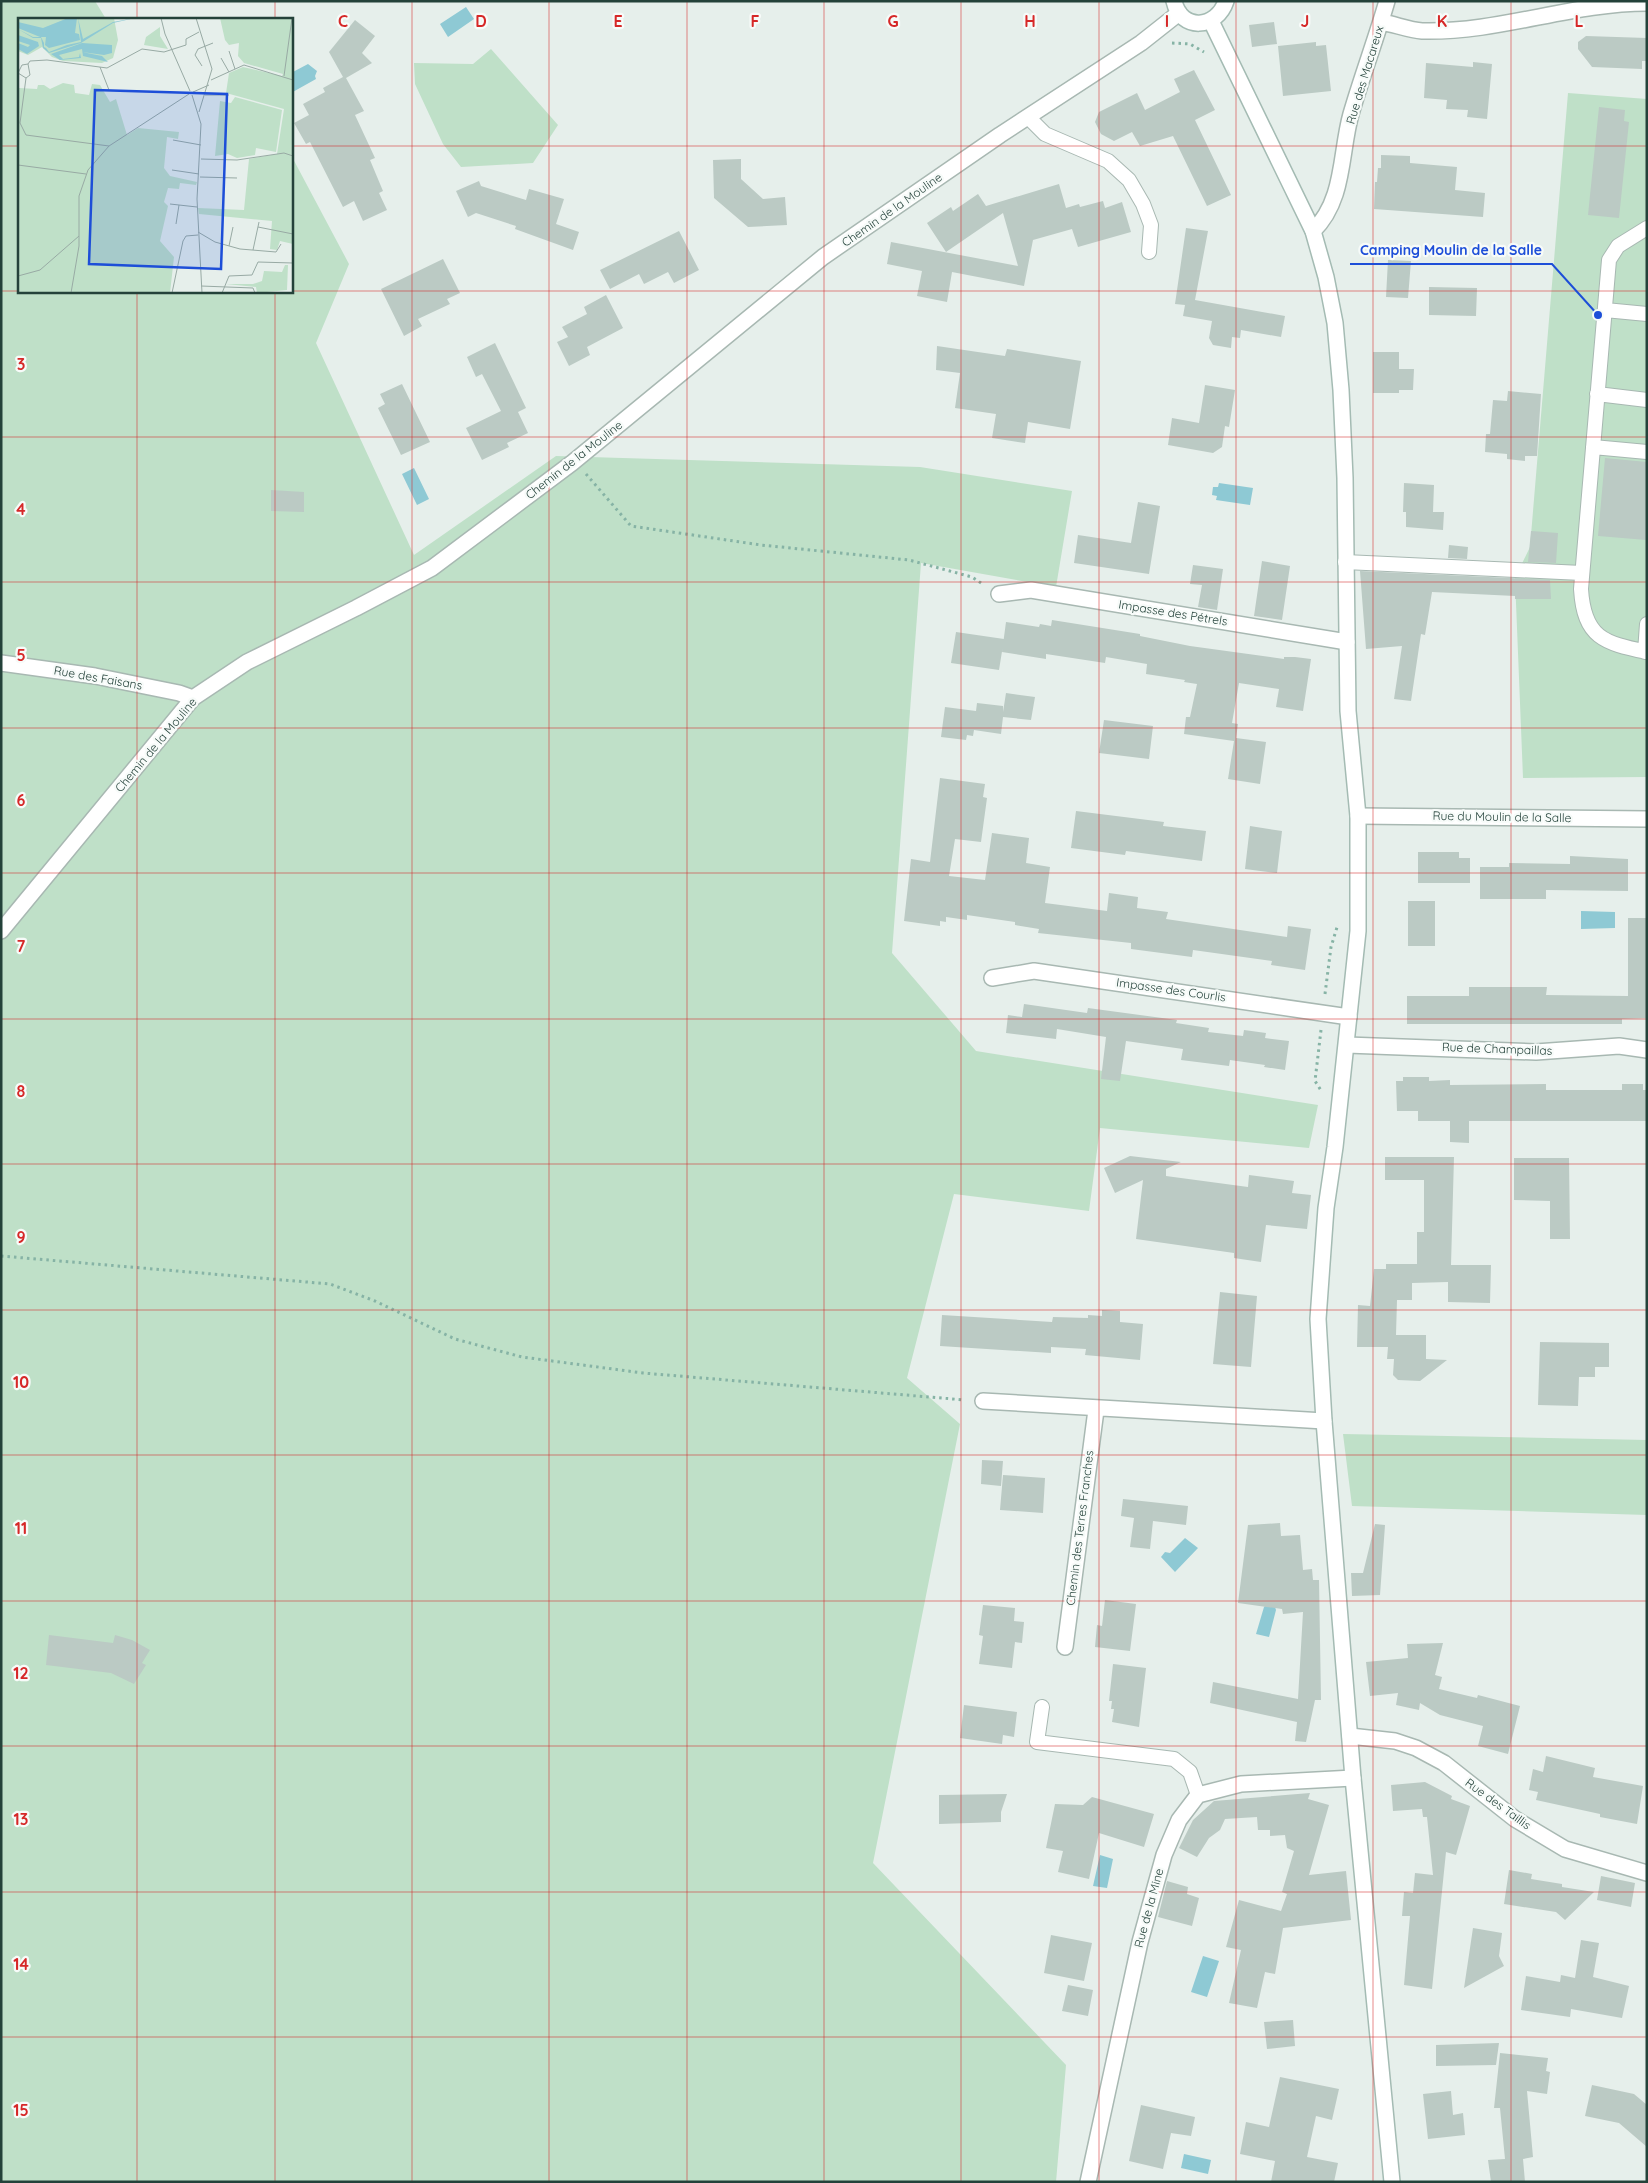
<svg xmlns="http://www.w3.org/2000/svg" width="1648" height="2183" font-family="Quicksand,sans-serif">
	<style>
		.green { fill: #bfe0c8 }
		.water { fill: #8ec9d4 }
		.building { fill: #bbcac4 }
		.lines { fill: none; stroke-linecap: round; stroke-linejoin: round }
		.service-casing { stroke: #a8b8b2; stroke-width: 16 }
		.minor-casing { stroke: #a8b8b2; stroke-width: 18 }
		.secondary-casing { stroke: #a4bbb3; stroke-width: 18 }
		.path { stroke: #86b3a5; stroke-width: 3; stroke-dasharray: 2.5 4; stroke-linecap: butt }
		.service { stroke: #fff; stroke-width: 14 }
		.minor { stroke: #fff; stroke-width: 15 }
		.secondary { stroke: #fff; stroke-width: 15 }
		.grid { fill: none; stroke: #d62828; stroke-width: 1; stroke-opacity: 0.55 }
		.labels { text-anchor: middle; stroke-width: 4.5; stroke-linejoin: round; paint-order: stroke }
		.street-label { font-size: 12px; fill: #24423a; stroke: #f7fbf9 }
		.inset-road { fill: none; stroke: #98aaa4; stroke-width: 1 }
		.view { fill: #1d4ed8; fill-opacity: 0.15; stroke: #1d4ed8; stroke-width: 2.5 }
		.inset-edge { fill: none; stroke: #24423a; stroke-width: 2.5 }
		.grid-label { font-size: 16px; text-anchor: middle; font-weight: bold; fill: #d62828; stroke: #f7fbf9; stroke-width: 4.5; stroke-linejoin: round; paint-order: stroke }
		.leader { fill: none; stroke: #1d4ed8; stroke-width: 2 }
		.callout-dot { fill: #1d4ed8; stroke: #f7fbf9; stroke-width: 2 }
		.callout-label { font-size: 14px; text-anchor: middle; font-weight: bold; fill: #1d4ed8; stroke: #f7fbf9; stroke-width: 4.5; stroke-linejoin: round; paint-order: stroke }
	</style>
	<rect width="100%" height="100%" fill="#e6efeb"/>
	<path class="green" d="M1 1H95L106 19H19V291H291V155L349 264 316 343 414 555 556 456 920 467 1072 491 1056 587 921 563 892 953 976 1051 1318 1105 1309 1148 1100 1128 1089 1211 954 1194 907 1378 960 1424 873 1863 1066 2065 1056 2182H1Z
		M491 49 558 125 533 163 461 167 443 144 415 84 414 63 473 64Z
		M1568 93 1647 99V777L1523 778 1515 578 1530 547Z
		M1343 1434 1647 1440V1515L1352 1506Z"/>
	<path class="water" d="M466 7 474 19 448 37 440 24Z
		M308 64 317 71 315 76 316 79 291 93V73Z
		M414 468 429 499 417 505 402 474Z
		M1219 483 1253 488 1250 505 1216 500 1217 496 1212 495 1213 487H1218Z
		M1581 911 1615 912V928L1581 929Z
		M1185 1538 1198 1548 1175 1572 1161 1557 1165 1552 1170 1553Z
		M1266 1605 1275 1607 1276 1610 1269 1637 1256 1634 1264 1607Z
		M1100 1855 1113 1859 1107 1888 1093 1886Z
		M1203 1956 1219 1961 1207 1997 1191 1992Z
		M1184 2154 1211 2160 1208 2174 1181 2168Z"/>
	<path class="building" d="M355 20 375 36 362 53 372 63 346 78 364 111 355 115 375 158 370 160 383 191 379 193 387 210 363 221 354 201 343 207 310 142 306 144 294 123 309 115 303 104 325 92 323 88 343 77 329 52Z
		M1274 22 1277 44 1252 47 1249 25Z
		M1586 36 1647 38V61H1642V69L1592 67 1578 49V42Z
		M1316 42V46L1326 45 1331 91 1283 96 1278 46Z
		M1473 62 1492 64 1487 119 1467 117 1468 110 1446 109 1447 100 1424 98 1426 63 1473 67Z
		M1194 70 1215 110 1195 120 1231 195 1207 206 1173 136 1140 146 1132 132 1114 141 1101 134 1095 122 1099 112 1137 93 1145 110 1180 92 1174 79Z
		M1599 107 1625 110 1624 121 1629 122 1619 218 1588 215Z
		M1381 155 1410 156V163L1457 167 1455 190 1485 193 1483 217 1374 209 1375 182H1377L1378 168H1381Z
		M741 159V179L763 199 785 197 787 225 748 227 714 198 713 160Z
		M479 181 481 186 526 200 529 189 564 199 556 224 579 232 573 250 515 229 516 226 476 213 468 217 456 191Z
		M1059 184 1066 208 1079 204 1080 207 1103 201 1105 208 1122 202 1131 232 1078 247 1072 229 1033 240 1024 286 952 272 947 302 917 296 922 271 887 264 891 242 1018 266 1003 213 946 252 927 223 951 207 953 211 978 194 986 206Z
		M1186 228 1208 231 1195 300 1285 316 1281 337 1241 330 1240 338 1232 337 1231 348 1213 345 1209 338 1212 321 1183 316 1185 305 1175 304Z
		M679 231 699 270 674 283 668 272 644 284 639 274 610 289 600 270Z
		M443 259 460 293 447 299 450 304 418 319 422 326 404 336 381 289Z
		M1388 260 1411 261 1408 298 1386 297Z
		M1429 287 1477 288 1476 316 1429 315Z
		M606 295 623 328 587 347 590 355 569 366 557 342 568 337 562 327 587 314 584 307Z
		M495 343 526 408 518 412 528 433 507 443 509 447 482 460 466 428 501 411 482 374 476 377 467 357Z
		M937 346 1005 356 1007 349 1081 361 1070 429 1028 422 1025 443 992 438 996 414 955 408 960 373 936 370Z
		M1373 352H1399V369H1414L1413 390H1399V393H1373Z
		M402 384 430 442 401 455 378 408 385 404 380 394Z
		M1205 385 1235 390 1229 427 1225 426 1222 447 1213 453 1168 445 1172 418 1199 423Z
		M1508 391 1541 394 1537 456H1525V461L1507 459V454L1485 452 1486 434H1490L1493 400 1507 401Z
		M1605 458 1647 462 1646 540 1598 536Z
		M1404 483 1434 485 1433 512H1444L1443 530 1406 527V512H1403Z
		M271 490 304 492V512L271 511Z
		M1138 502 1160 506 1149 574 1074 563 1078 535 1131 543Z
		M1531 531 1558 533 1556 563 1528 562Z
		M1449 545 1468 547 1467 559 1448 558Z
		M1262 561 1290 566 1282 620 1254 616Z
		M1193 565 1223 569 1217 610 1198 607 1202 585 1190 584Z
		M1360 571 1550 580 1551 599H1515V596L1432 592 1425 635 1421 634 1411 701 1394 699 1402 646 1366 649Z
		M1052 620 1140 634V636L1190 646 1284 659V657H1295L1311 659 1303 711 1276 707 1279 689 1239 683 1232 723 1238 724 1236 738 1266 742 1260 784 1228 779 1234 741 1184 734 1186 717H1190L1197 684 1184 682 1185 680 1146 674 1147 664 1106 657 1105 663 1046 654V659L1002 652 1006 622 1039 627 1040 624 1051 626Z
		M956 632 1004 639 999 670 951 663Z
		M1006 693 1035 697 1031 720 1003 717 1001 734 974 730 973 736 967 735 966 740 941 737 945 707 976 711 977 703 1003 706V712Z
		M1104 720 1153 726 1149 759 1099 753Z
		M940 778 985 784 983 797 987 798 981 842 955 839 949 876 985 880 992 833 1029 838 1026 863 1050 867 1045 903 1107 911 1109 893 1138 897 1137 908 1168 912 1166 919 1287 937 1288 926 1311 929 1305 970 1271 965 1272 961 1193 950 1192 957 1131 949V943L1038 933 1039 929 1015 925V922L967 915V920L946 917V922L940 921V926L904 921 911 859 930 862Z
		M1076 811 1164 822 1163 826 1206 831 1202 861 1126 851 1125 855 1071 848Z
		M1250 826 1282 831 1277 873 1245 869Z
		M1418 852H1459V858H1470V883H1418Z
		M1570 856 1628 859V891L1546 890V899H1480V867H1509V863L1570 864Z
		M1408 901H1435V946H1408Z
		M1628 918H1647V1018L1622 1019V1024H1407V996H1469V987H1547L1546 995 1628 996Z
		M1024 1004 1087 1013 1088 1008 1177 1020 1176 1023 1209 1028 1208 1032 1243 1036 1244 1030 1266 1033 1265 1038 1289 1041 1285 1070 1264 1067 1265 1065 1230 1060 1229 1066 1181 1060 1183 1049 1126 1041 1120 1081 1101 1079 1106 1037 1057 1029 1056 1039 1006 1033 1008 1015 1022 1017Z
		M1403 1077H1429V1081L1450 1080V1085L1546 1084V1090H1622V1084H1643V1090H1647V1121H1469V1143L1450 1142V1121H1418V1111H1397L1396 1081H1403Z
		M1130 1156 1181 1162 1166 1169V1176L1248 1187 1249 1175 1294 1181 1292 1193 1311 1195 1307 1229 1266 1225 1261 1262 1234 1258V1253L1136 1239 1143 1180 1115 1193 1104 1168Z
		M1385 1157H1454L1451 1265H1491L1490 1303 1448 1302V1282L1412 1283V1300H1397L1396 1335H1426V1359L1447 1360 1420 1381 1398 1380 1393 1375 1394 1359H1387L1388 1347H1357L1358 1305 1370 1306 1374 1269H1386V1264H1417V1232H1424V1180H1385Z
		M1514 1158H1569L1570 1239H1550V1201L1514 1200Z
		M1220 1292 1257 1296 1251 1367 1213 1364Z
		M1102 1310 1120 1311V1322L1143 1324 1140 1360 1085 1355 1086 1349 1051 1347V1353L940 1346 942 1315 1052 1322 1053 1317 1088 1318V1315L1102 1316Z
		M1540 1342 1609 1343V1367H1595V1377H1579L1578 1406 1538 1405Z
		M982 1460 1003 1461 1001 1486 981 1484Z
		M1003 1475 1045 1478 1043 1513 1000 1510Z
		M1123 1499 1188 1506 1186 1525 1153 1521 1150 1549 1130 1547 1134 1518 1121 1516Z
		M1280 1523 1281 1536 1300 1535 1303 1570 1312 1569 1313 1580H1319L1321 1700H1315L1306 1742 1295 1741 1297 1722 1210 1703 1213 1682 1298 1699 1303 1612 1283 1614 1282 1609 1238 1603 1248 1525Z
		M1375 1524 1385 1525 1380 1595 1352 1596 1351 1573H1363Z
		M1105 1600 1136 1604 1130 1651 1095 1647 1097 1625 1102 1626Z
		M983 1605 1015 1608 1014 1621 1024 1622 1022 1643 1015 1642 1012 1668 979 1664 983 1636 979 1635Z
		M49 1635 113 1643 115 1635 132 1640 150 1650 142 1663 146 1665 134 1684 111 1673 46 1665Z
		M1443 1643 1435 1675 1442 1677 1439 1689 1477 1698 1478 1695 1520 1706 1508 1754 1478 1746 1483 1726 1440 1715 1420 1703 1419 1710 1396 1705 1398 1693 1370 1696 1366 1662 1408 1658 1407 1644Z
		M1113 1664 1146 1668 1139 1727 1112 1722 1114 1709H1111L1112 1701H1109Z
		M964 1705 1017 1712 1014 1737 1003 1735 1002 1744 960 1738Z
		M1546 1756 1595 1768 1593 1777 1643 1786 1637 1824 1600 1817V1814L1536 1800 1538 1792 1529 1790 1533 1769 1543 1772Z
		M1425 1782 1452 1796 1451 1799 1470 1806 1456 1855 1446 1852 1432 1989 1404 1985 1410 1916H1402L1404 1892 1413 1893 1415 1873 1433 1875 1427 1817H1423L1422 1809 1393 1811 1391 1785Z
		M1310 1793 1308 1799 1329 1805 1309 1875 1346 1871 1351 1920 1283 1928 1275 1974 1265 1972 1257 2008 1229 2003 1241 1950 1226 1947 1239 1900 1281 1911 1287 1894 1282 1892 1294 1851 1287 1848 1285 1835 1270 1836V1830H1258L1257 1817 1225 1819 1220 1830 1209 1838 1197 1857 1179 1848 1193 1820 1214 1801Z
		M1007 1794 1001 1812V1822L939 1824V1795Z
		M1092 1797 1154 1814 1144 1847 1099 1833 1089 1879 1058 1872 1063 1851 1046 1848 1055 1804 1083 1805Z
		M1509 1870 1532 1874 1531 1879 1562 1884V1887L1594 1892 1565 1920 1556 1912 1504 1904Z
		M1601 1876 1635 1883 1631 1907 1597 1900Z
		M1167 1881 1188 1887 1187 1894 1199 1898 1192 1926 1158 1917Z
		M1473 1928 1502 1933 1499 1956 1504 1966 1464 1988Z
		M1051 1935 1092 1943 1084 1981 1044 1973Z
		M1581 1940 1599 1943 1593 1977 1629 1986 1622 2018 1571 2009 1570 2017 1521 2010 1526 1976 1560 1982 1561 1975 1575 1978Z
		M1068 1985 1093 1990 1088 2016 1062 2011Z
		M1293 2020 1295 2046 1267 2049 1264 2022Z
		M1499 2043 1496 2065 1436 2066V2045Z
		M1500 2053 1548 2058 1546 2071 1550 2072 1547 2094 1527 2091 1533 2157 1523 2159 1525 2182H1491L1488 2160 1505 2159 1500 2108H1494Z
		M1280 2077 1339 2089 1332 2120 1316 2116 1307 2157 1338 2163 1334 2182H1271L1275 2161 1240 2154 1246 2122 1269 2127Z
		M1592 2085 1634 2094 1647 2105V2147L1619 2123 1585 2116Z
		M1451 2091 1453 2115 1463 2113 1465 2135 1428 2139 1423 2094Z
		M1141 2105 1195 2117 1191 2136 1171 2133 1163 2169 1129 2161Z"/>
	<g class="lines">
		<g class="service-casing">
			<path id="service" d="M1028 117 1045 134 1108 161 1129 180 1143 204 1151 225 1149 252
				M1647 228 1618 246 1609 260 1581 589C1584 638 1604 643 1647 652
				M1605 310 1647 314
				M1597 394 1647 400
				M1593 447 1647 452
				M1345 562 1582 573
				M1645 652 1647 624
				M1042 1707 1037 1742 1174 1759 1190 1772 1198 1795"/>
		</g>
		<g class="minor-casing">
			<path id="minor" d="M1381 22C1394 24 1409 30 1422 31 1499 33 1571 3 1647 3
				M1313 231C1345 200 1340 153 1351 114 1362 76 1376 39 1387 1
				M999 594 1031 590 1347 642
				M1 663 95 676 179 693 193 698
				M1358 816 1647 819
				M1 931 193 698 247 662 356 608 432 568 572 463 823 257 1000 135 1141 43 1179 13
				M992 978 1034 971 1349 1017
				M1347 1045 1536 1052 1619 1046 1647 1050
				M983 1401 1324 1421
				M1065 1647 1096 1410
				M1350 1736 1395 1741 1416 1748 1444 1763 1515 1819 1565 1849 1647 1873
				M1088 2182 1140 1942 1164 1855 1179 1820 1198 1795 1241 1784 1353 1778"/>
		</g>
		<g class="secondary-casing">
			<path id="secondary" d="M1174 1C1181 32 1217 29 1226 1
				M1211 21 1313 231 1326 277 1335 323 1341 390 1345 478 1348 711 1358 816V931L1335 1147 1326 1208 1318 1319 1324 1421 1353 1778 1392 2182"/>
		</g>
		<path class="path" d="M1172 43 1190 44 1204 52
			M586 474 631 526 761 545 909 560 972 577 984 585
			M1325 994 1331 947 1338 924
			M1321 1030 1315 1081 1322 1092
			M1 1256 330 1284 375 1301 455 1339 522 1357 643 1373 965 1400"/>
		<use href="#service" class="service"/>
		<use href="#minor" class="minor"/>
		<use href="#secondary" class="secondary"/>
	</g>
	<path class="grid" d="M137 1V19M275 1V19M412 1V2182M549 1V2182M687 1V2182M824 1V2182M961 1V2182M1099 1V2182M1236 1V2182M1373 1V2182M1511 1V2182M1 146H19M291 146H1647M1 291H19M137 291V2182M275 291V2182M291 291H1647M1 437H1647M1 582H1647M1 728H1647M1 873H1647M1 1019H1647M1 1164H1647M1 1310H1647M1 1455H1647M1 1601H1647M1 1746H1647M1 1892H1647M1 2037H1647"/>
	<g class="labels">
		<g class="street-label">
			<text transform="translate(1365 75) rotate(-73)" y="4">Rue des Macareux</text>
			<text transform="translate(892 210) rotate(-35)" y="4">Chemin de la Mouline</text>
			<text transform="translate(574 460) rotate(-38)" y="4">Chemin de la Mouline</text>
			<text transform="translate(1173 613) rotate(9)" y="4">Impasse des Pétrels</text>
			<text transform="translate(98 678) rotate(10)" y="4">Rue des Faisans</text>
			<text transform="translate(156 745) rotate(-50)" y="4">Chemin de la Mouline</text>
			<text transform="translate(1502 817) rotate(1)" y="4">Rue du Moulin de la Salle</text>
			<text transform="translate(1171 990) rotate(8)" y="4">Impasse des Courlis</text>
			<text transform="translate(1497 1049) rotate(2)" y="4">Rue de Champaillas</text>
			<text transform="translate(1080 1528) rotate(-83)" y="4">Chemin des Terres Franches</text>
			<text transform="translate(1498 1804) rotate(36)" y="4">Rue des Taillis</text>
			<text transform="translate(1149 1908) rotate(-75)" y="4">Rue de la Mine</text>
		</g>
	</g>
	<g transform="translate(18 18)">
		<rect width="275" height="275" fill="#e6efeb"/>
		<path d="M0 0H96L100 22 95 40 84 45 45 43 34 39 24 29 10 37 0 33ZM202 0H275V226L262 223 259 232 252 231 254 203 181 196 180 190 226 192 231 141 259 136 266 91 208 75 211 55 225 49 264 58 265 56 226 45 220 38 221 25 211 27 207 22ZM142 9V18L150 31 126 27 128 19ZM45 65 56 67 57 75 71 77 74 66 82 67 92 84 98 81 109 117 120 110 161 114 160 121 149 119 146 150 152 158 179 164 178 167 162 165 161 171 150 170 146 184 150 188 142 223 156 239 152 275H0V75L1 70 19 71 20 67H26L32 71ZM217 79 264 92 258 134 238 130 237 137 219 140 210 136 197 138 202 83 213 85ZM267 247H270L269 272 239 275 238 269 208 266H235L244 263 246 253 264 254Z" fill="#bfe0c8"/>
		<path d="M50 0H59L57 15 61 16 62 22 31 30 27 27 28 19H23L26 25V29L28 30 31 34 49 27 63 24 60 0 65 21 95 4 117 0 95 5 63 25 31 35 25 30 23 20H15L0 11 15 19H22L0 10V4L25 10ZM0 17 20 24 21 28 9 36 0 31V25L10 29 12 27 0 23ZM64 25 94 27V35L86 37 64 34 84 38 90 44 65 38 64 31 41 37 45 41 61 39 62 35 63 40 42 42 33 36Z" fill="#8ec9d4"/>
		<path class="inset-road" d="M143 0 147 16 172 73M178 0 194 51 181 94M211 33 217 51M203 40 211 54M10 46 12 43 29 42 89 50 124 31 146 34 168 27V21L181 14M184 48 177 37 180 31 195 25M82 49 91 72M0 55 8 60 2 105 8 117 91 128M0 55 4 47 10 46M266 58 274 0M8 60 12 57 10 46M193 62 226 47 275 62M175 74 191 67M174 77 183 106 179 181 184 275M187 77H211M155 122 183 127M183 141 219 142 266 135 275 138M0 147 68 156M154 152 181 156M182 159 219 160M152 186 179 189M158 206 161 187M240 209 275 216M180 214 197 224 222 231 258 234 263 226M211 228 215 209M235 232 241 204M0 258 22 252 61 218M183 268 235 270 237 275M53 275 61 228V178L70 152 91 128 171 76M154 275 165 223 168 218 180 217M204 275 211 258 234 257 240 244 275 245"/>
		<path class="view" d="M77 72 209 76 203 251 71 246Z"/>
		<rect width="275" height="275" class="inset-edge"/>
	</g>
	<g class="grid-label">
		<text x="343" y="27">C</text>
		<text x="481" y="27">D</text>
		<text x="618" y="27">E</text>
		<text x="755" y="27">F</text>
		<text x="893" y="27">G</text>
		<text x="1030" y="27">H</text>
		<text x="1167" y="27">I</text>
		<text x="1305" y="27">J</text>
		<text x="1442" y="27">K</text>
		<text x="1579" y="27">L</text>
		<text x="21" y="370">3</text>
		<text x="21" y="515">4</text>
		<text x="21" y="661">5</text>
		<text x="21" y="806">6</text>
		<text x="21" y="952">7</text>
		<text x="21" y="1097">8</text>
		<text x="21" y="1243">9</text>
		<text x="21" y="1388">10</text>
		<text x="21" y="1534">11</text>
		<text x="21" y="1679">12</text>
		<text x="21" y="1825">13</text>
		<text x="21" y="1970">14</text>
		<text x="21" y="2116">15</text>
	</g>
	<path class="leader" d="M1598 315L1552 264H1350"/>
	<circle class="callout-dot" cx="1598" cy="315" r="5"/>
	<g class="callout-label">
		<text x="1451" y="255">Camping Moulin de la Salle</text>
	</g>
	<rect width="1648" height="2183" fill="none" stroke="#24423a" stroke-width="5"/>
</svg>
